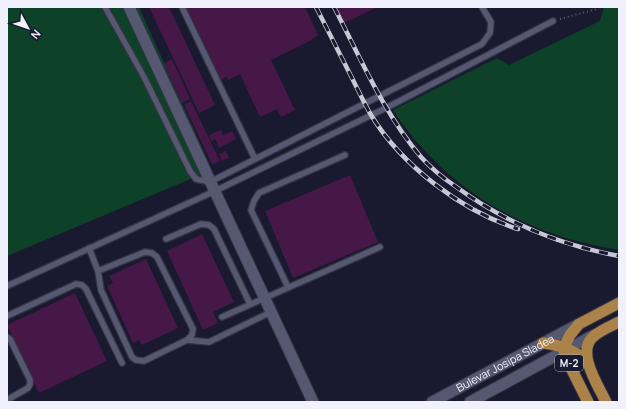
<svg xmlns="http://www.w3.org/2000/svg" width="626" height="409" font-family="Manrope,sans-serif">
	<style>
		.green { fill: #0e4228 }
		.building { fill: #451847 }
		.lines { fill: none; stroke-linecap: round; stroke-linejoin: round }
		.service-casing { stroke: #343344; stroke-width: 8 }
		.minor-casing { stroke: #343344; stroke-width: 13 }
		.primary-casing { stroke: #343344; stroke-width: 13 }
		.path { stroke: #5f6072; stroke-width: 2; stroke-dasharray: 1 3; stroke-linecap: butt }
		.service { stroke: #565871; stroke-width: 5.5 }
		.minor { stroke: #565871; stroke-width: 11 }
		.primary { stroke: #ab8348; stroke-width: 11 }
		.rail-casing { stroke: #c7c8d6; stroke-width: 4.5 }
		.rail { stroke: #19192f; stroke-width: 3; stroke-dasharray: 9; stroke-linecap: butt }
		.labels { text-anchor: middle; stroke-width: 3.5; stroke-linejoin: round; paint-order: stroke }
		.shield { fill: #19192f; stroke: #b0b0bf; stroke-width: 1 }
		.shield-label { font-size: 10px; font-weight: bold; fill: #f0f1fd }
		.street-label { font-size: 11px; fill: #f0f1fd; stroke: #19192f }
	</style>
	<rect width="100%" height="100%" fill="#19192f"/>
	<path class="green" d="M7 7H139L212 170 7 256Z
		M604 7H619V250C596 246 573 241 551 233 486 210 431 168 393 110L497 58 509 65 600 21Z"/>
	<path class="building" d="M149 7H169L215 105 199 113Z
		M186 7H305L318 35 312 39V40L271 60 295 110 281 117 277 109 260 117 240 74 228 80 226 77 221 80Z
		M337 7H378L344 23Z
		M172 59 190 99 182 103 164 63Z
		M191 101 220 161 212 164 184 105Z
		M221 130 223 135 232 131 236 139 219 148 215 139 211 141 209 135Z
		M226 151 229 158 222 161 219 154Z
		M350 175 378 242 293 278 265 211Z
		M202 234 234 302 213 312 218 323 203 330 167 251Z
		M146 259 178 328 142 345 139 340 133 343 107 286 113 283 109 276Z
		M75 293 107 361 39 393 7 325Z"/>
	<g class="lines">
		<g class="service-casing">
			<path id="service" d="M105 7 144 77 190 171 196 179 210 182 482 44 490 33 491 22 482 7
				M182 7 255 159
				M166 239 201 224 209 225 214 229 250 304
				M89 248 98 271 101 290 132 357 136 360 144 361 187 340 192 335 193 329 157 257 152 253 145 252 98 271
				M7 286 215 191 386 108 553 21
				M288 287 251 210 254 201 259 193 345 155
				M7 316 76 284 82 285 86 289 122 363
				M222 317 380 247
				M7 337 10 339 30 380V384L28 388 7 400
				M187 340 209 342 271 312"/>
		</g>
		<g class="minor-casing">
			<g id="minor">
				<path d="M129 7 313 402"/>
				<path id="s1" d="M432 402 579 324"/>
				<path d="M470 402 594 335"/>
			</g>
		</g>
		<g class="primary-casing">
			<path id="primary" d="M543 343C560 345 575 350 587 362
				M588 402 573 372 564 351V347L570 335 579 324 619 303
				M606 402C598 385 575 351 594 336 601 330 611 326 619 322"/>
		</g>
		<path class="path" d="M560 19 597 9 599 7"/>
		<use href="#service" class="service"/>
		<use href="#minor" class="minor"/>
		<use href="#primary" class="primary"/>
		<g class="rail-casing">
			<path id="rail" d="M316 7C328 31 340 54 352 78 358 90 364 103 371 115 402 166 462 211 518 229
				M334 7C360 57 384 114 421 157 431 168 443 178 455 186 504 222 560 245 619 256"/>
		</g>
		<use href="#rail" class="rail"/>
	</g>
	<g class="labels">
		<rect class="shield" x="555" y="355" width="28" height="16" rx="3"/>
		<g class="shield-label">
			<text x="569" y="367">M-2</text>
		</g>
		<g class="street-label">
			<text dy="4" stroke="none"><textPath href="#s1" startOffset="83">Bulevar Josipa Sladea</textPath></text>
		</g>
	</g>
	<rect width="626" height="409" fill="none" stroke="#f0f1fd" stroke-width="16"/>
	<g transform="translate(28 28) rotate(130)" stroke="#19192f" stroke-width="3" paint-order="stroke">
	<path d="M0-3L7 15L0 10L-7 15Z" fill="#f0f1fd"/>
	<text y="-6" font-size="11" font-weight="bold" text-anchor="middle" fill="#f0f1fd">N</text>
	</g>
</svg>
